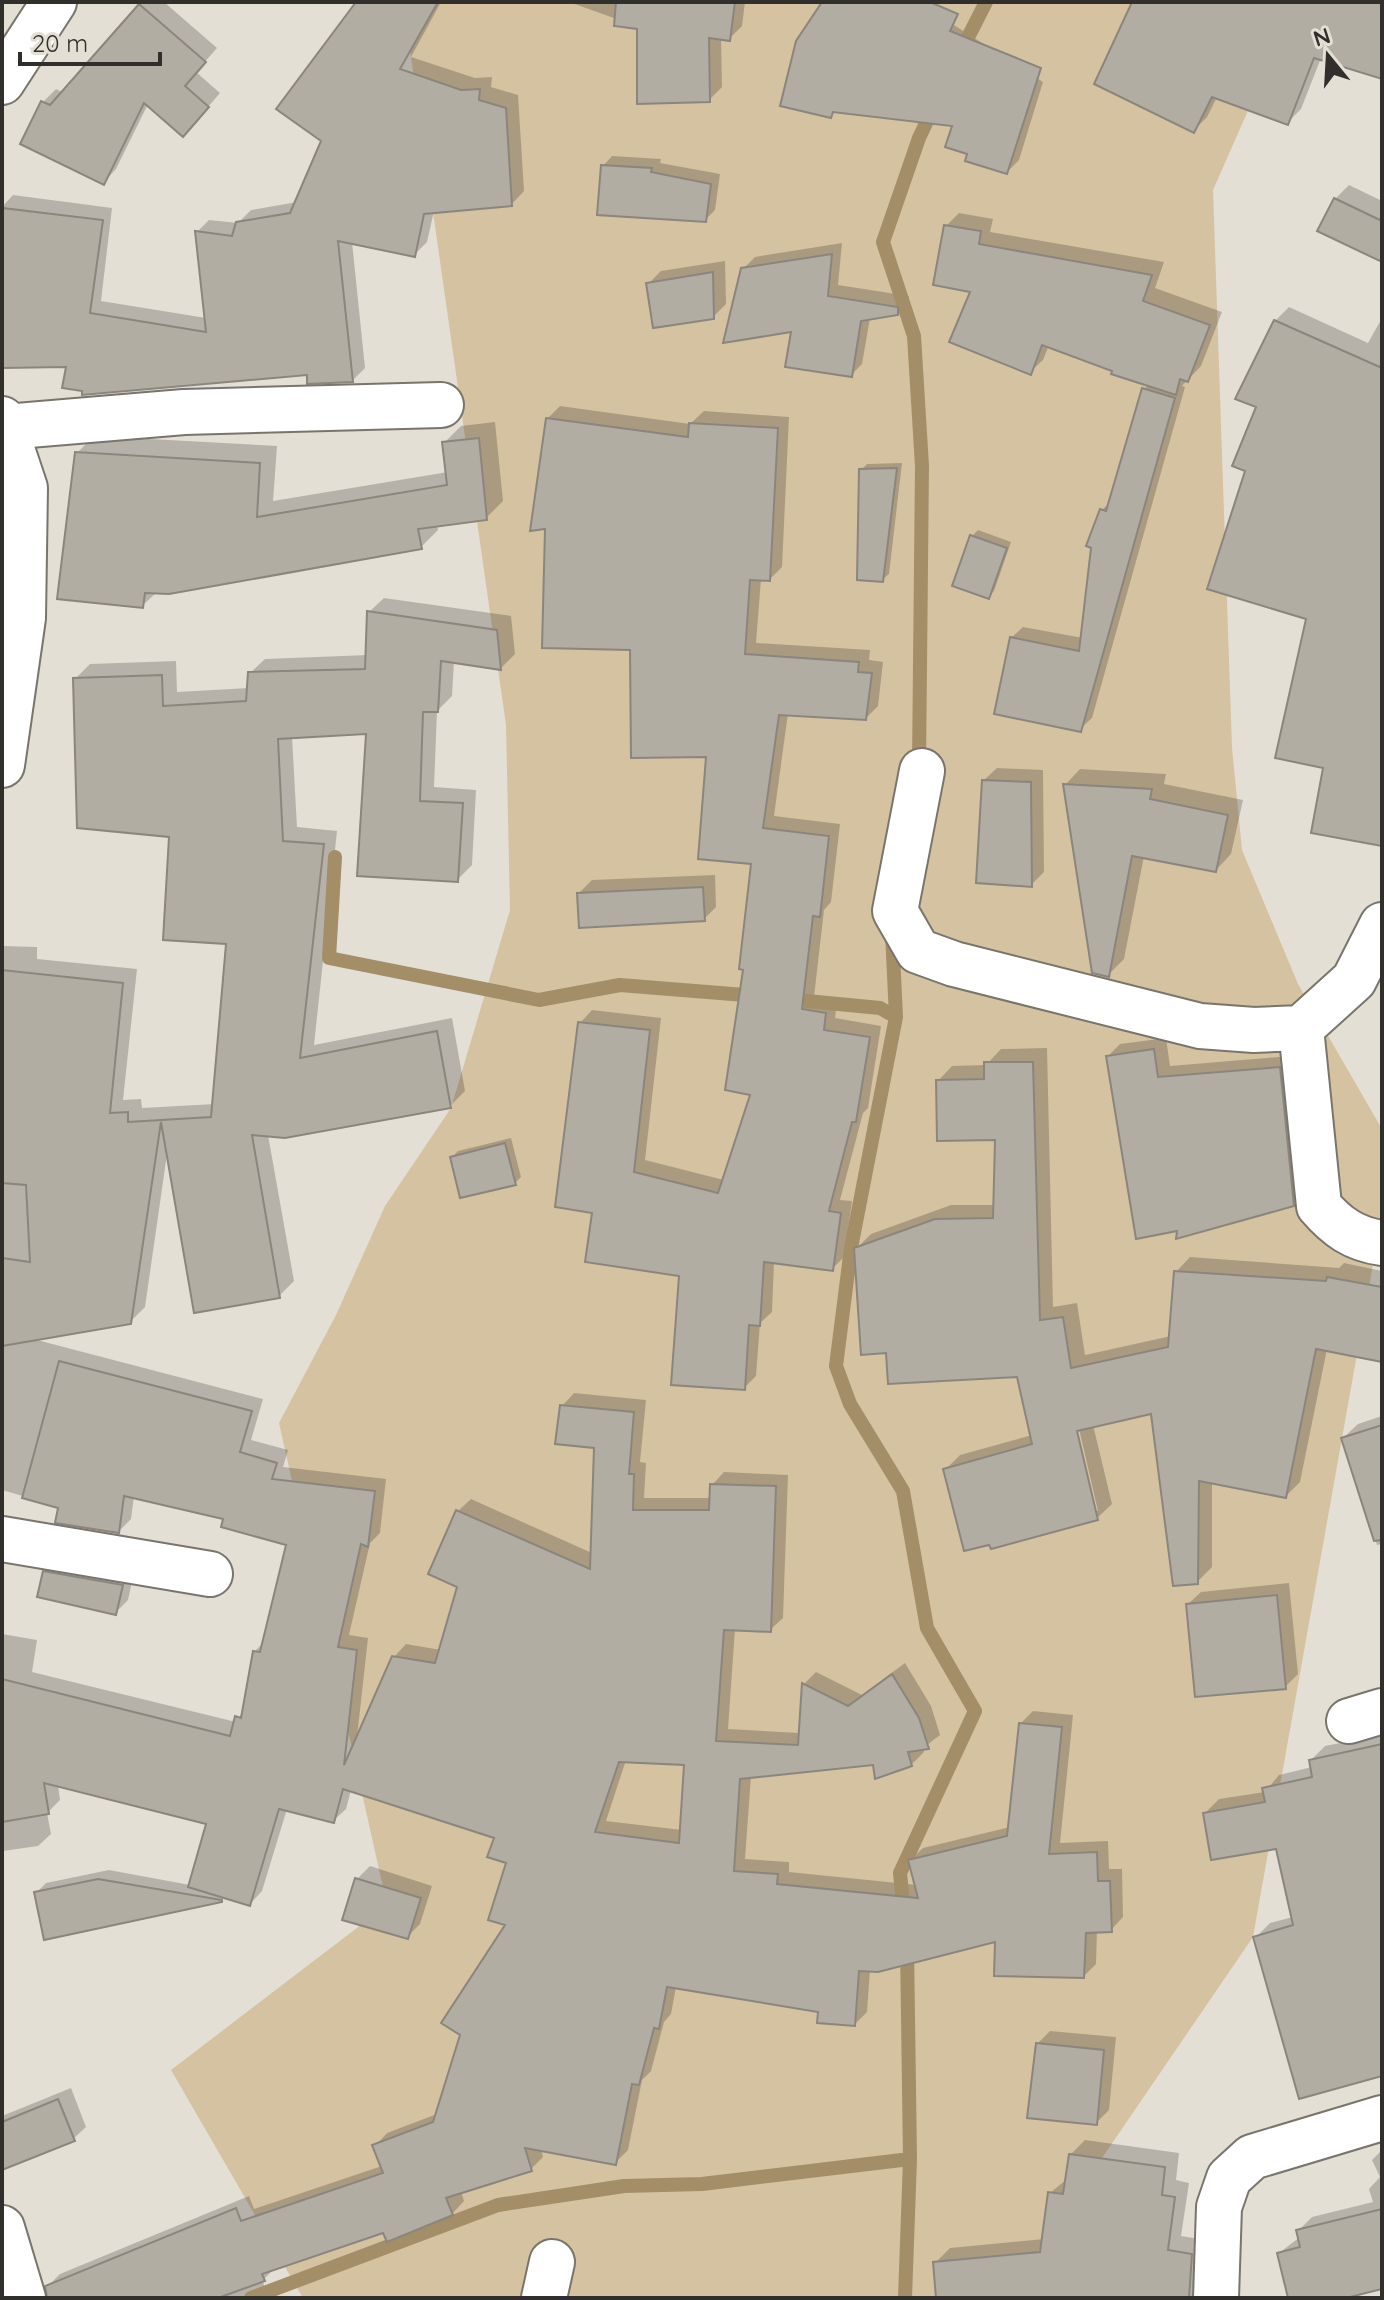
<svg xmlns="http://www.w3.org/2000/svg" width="1384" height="2300" font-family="Quicksand,sans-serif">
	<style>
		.green { fill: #d5c2a0 }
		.shadow { fill: #0003; fill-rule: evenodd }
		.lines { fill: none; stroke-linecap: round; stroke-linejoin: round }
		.stream { stroke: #a38e67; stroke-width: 14 }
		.building { fill: #b2ada3; stroke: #8b867d; stroke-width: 2; fill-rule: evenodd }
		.street-casing { stroke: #79746c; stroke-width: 48 }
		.street { stroke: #fff; stroke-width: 44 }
	</style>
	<rect width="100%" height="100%" fill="#e4dfd5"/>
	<path class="green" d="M419 2H1296L1213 190 1232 748 1242 850 1298 984 1382 1129V1214L1253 1937 1020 2278 1019 2298H303L171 2070 387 1905 279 1423 336 1315 385 1206 451 1108 510 910 506 725 405 15Z"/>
	<path class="shadow" d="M143 2H164L217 48 196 72 220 93 196 121 148 104 116 169 104 182 43 102 56 89 64 93Z
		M359 2H441L411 57 475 78 492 77 491 87 518 95 524 191 512 204 434 211 427 242 414 255 352 242 365 368 353 380 309 372 2 366V207L13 195 112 208 101 301 206 318 197 232 209 220 238 223 251 210 297 202 323 140Z
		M569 2H745L742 26 729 39 721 38 722 87 709 100 639 27Z
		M824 2H918L1043 82 1019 160 1007 172 970 152 955 124 836 110 830 116Z
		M1134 2H1382V77L1321 58 1301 109 1287 123 1217 97 1207 117 1193 131Z
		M612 156 661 159 660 163 720 174 715 210 705 220 603 166Z
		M1349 185 1382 201V260L1335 199Z
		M959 213 993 219 990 232 1164 262 1155 288 1222 312 1201 366 1182 386 1185 387 1092 718 1080 729 1011 638 1023 627 1083 638 1094 546 1089 545 1102 510 1111 501 1143 390 1149 384 1049 345 1043 360 1030 372 973 290 946 226Z
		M842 243 838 285 909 296V302L897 313 870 318 862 364 851 375 793 330 743 269 755 257Z
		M725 261 726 304 713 317 648 284 661 271Z
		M1289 307 1368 343 1382 318V844L1326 766 1308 618 1247 470 1275 321Z
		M560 406 690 424 704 411 789 417 782 567 770 579H761L756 643 870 650 869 660 883 662 878 706 866 718 788 713 774 816 840 824 831 902 824 910 814 997 837 1001 835 1018 881 1026 868 1108 863 1113 840 1200 852 1201 844 1257 832 1269 774 1262 772 1312 760 1323 756 1376 744 1388 681 1274 595 1211 580 1023 592 1010 661 1018 645 1160 724 1180 752 1093 745 968 754 862 708 755 631 648 548 418Z
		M495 422 503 501 486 518 437 524 438 530 421 547 157 592 142 606 77 453 94 436 277 446 273 501 448 472 444 443 461 426Z
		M902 463 889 574 882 580 861 470 867 464Z
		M978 530 1011 542 994 591 988 597 972 536Z
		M384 598 511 616 515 654 501 668 454 661 452 696 437 711 434 787 476 790 472 865 457 880 368 732 292 737 297 827 337 831 314 1045 452 1018 465 1091 450 1106 268 1135 294 1281 279 1296 167 1154 145 1307 130 1322 2 1291V946L37 947V959L137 969 123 1100 141 1099 142 1108 215 1104 229 942 171 835 75 679 90 664 176 661 177 692 249 688 250 673 265 659 368 655 369 612Z
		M997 768 1043 770 1044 872 1031 885 984 780Z
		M1080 769 1166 774 1164 784 1243 800 1231 854 1216 870 1144 856 1124 959 1108 975 1065 785Z
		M715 875 716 907 704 919 579 893 592 880Z
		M1166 1038 1170 1066 1291 1056 1305 1192 1293 1204 1179 1229 1108 1056 1120 1044Z
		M1047 1048 1053 1307 1077 1303 1085 1355 1171 1336 1176 1272 1190 1257 1339 1268 1344 1263 1382 1271V1360L1327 1349 1300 1482 1286 1496 1212 1481V1567L1197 1582 1152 1411 1093 1425 1112 1504 1097 1518 945 1470 960 1455 1032 1435 1019 1375 888 1351 856 1249 871 1234 951 1205H995L997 1138 938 1081 952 1066 986 1065 1001 1049ZM1077 1420 1098 1511H1094L1073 1421Z
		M511 1138 521 1177 515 1183 452 1157 458 1151Z
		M2 1334H14L263 1399 251 1440 288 1450 283 1467 386 1479 380 1533 370 1543 349 1635 368 1638 357 1737 394 1657 406 1644 441 1650 459 1586 458 1511 471 1499 592 1553 596 1446 562 1406 574 1393 646 1400 640 1462 646 1463 644 1498H712V1485L724 1472 788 1475 783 1618 770 1630 735 1629 728 1729 800 1733 804 1684 816 1672 862 1695 905 1663 931 1706 940 1735 923 1748 924 1752 911 1765 874 1763 751 1776 745 1859 789 1862V1872L917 1885 910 1860 923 1848 1010 1827 1020 1724 1033 1711 1073 1715 1060 1843 1108 1841 1109 1869H1122L1123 1917 1111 1930H1097L1096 1964 1084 1976 997 1940 870 1970 867 2012 855 2024 820 2011 676 1987 671 2014 664 2022 651 2071 642 2080 628 2150 615 2163 541 2149 543 2157 531 2169 461 2191 464 2201 452 2214 384 2230 277 2266 263 2280 266 2298H52L48 2286 60 2274 249 2196 254 2209 382 2166 375 2146 387 2133 437 2114 508 1924 509 1862 497 1837 351 1790 346 1809 333 1821 287 1809 262 1891 250 1904 225 1896 221 1901 36 1893 46 1883 109 1870 190 1885 209 1822 58 1785 60 1800 47 1813 51 1834 38 1846 3 1851 2 1634 37 1640 32 1672 236 1722 244 1710 254 1652 265 1641 288 1543 226 1517 134 1496 131 1519 119 1531 61 1507 2 1490ZM626 1760 686 1763 682 1830 606 1821Z
		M1382 1416V1544L1377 1545 1343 1438 1358 1424Z
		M58 1559 134 1572 128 1600 115 1613 45 1572Z
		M1289 1583 1298 1674 1285 1687 1188 1604 1201 1592Z
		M1381 1735 1382 1734V2074L1256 1937 1270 1923 1293 1917 1277 1847 1205 1813 1219 1799 1265 1792 1279 1775 1312 1767 1311 1760 1325 1746Z
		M370 1866 432 1886 420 1924 407 1937 357 1879Z
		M1050 2031 1116 2037 1109 2110 1096 2123 1038 2043Z
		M71 2088 86 2127 73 2139 2 2168V2116Z
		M1085 2140 1179 2153 1176 2180 1189 2183 1181 2236 1206 2240 1211 2298H937L935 2263 950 2248 1044 2239 1050 2193 1067 2179 1070 2155Z
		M1382 2150V2287L1338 2298H1290L1279 2253 1300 2237 1298 2231 1312 2217 1373 2202 1369 2189 1380 2177 1372 2160Z"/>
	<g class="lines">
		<path class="stream" d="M959 55 986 2
			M919 766 922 466 914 336 883 242 919 138 934 106
			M335 857 329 958 539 1000 620 985 757 996
			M892 933 896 1017 851 1248 836 1366 850 1404 903 1491 927 1628 975 1711 900 1873 904 1913
			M786 999 880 1008 896 1017
			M251 2298 498 2205 624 2186 702 2184 910 2159 907 1946
			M905 2298 910 2159"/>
	</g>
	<path class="building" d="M356 2H438L400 69 461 90 480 89 479 100 506 108 512 206 424 214 415 257 338 241 353 382 307 384V375L82 395V391L62 388 66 367 2 368V208L103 220 90 313 206 332 195 231 232 236 236 222 290 213 321 141 276 109Z
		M616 2H735L730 41 709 38 710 102 637 104V29L614 26Z
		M822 2H930L958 14 950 31 1041 68 1007 174 965 161 967 154 945 147 952 126 833 112 831 118 780 106 796 41Z
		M1132 2H1382V79L1314 58 1288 125 1212 97 1194 133 1094 84Z
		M139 4 206 62 185 86 209 107 183 137 144 103 104 185 20 144 41 101 50 105Z
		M601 165 652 168 651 172 711 184 706 222 597 215Z
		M1334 198 1382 221V262L1317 231Z
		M944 225 981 231 979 244 1152 275 1143 301 1210 325 1188 382 1180 379 1176 395 1111 374 1112 371 1042 345 1031 375 949 342 970 292 933 285Z
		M832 254 828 296 898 307V315L861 321 852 377 785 367 791 332 723 343 741 268Z
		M713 272 714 319 653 328 646 283Z
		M1274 320 1382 368V846L1311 833 1323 768 1275 758 1306 619 1207 589 1245 471 1232 466 1256 407 1235 399Z
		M1142 388 1175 398 1081 732 994 714 1010 637 1079 651 1091 548 1086 546 1100 509 1106 511Z
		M546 418 688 437 689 423 778 428 770 581 750 580 745 654 859 662 858 672 872 673 866 720 779 715 763 828 829 836 820 917 813 916 802 1009 826 1013 824 1030 870 1037 856 1122H852L829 1211 841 1213 833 1271 764 1262 760 1326 749 1325 745 1390 671 1385 679 1276 585 1262 592 1213 555 1207 578 1022 650 1030 634 1172 718 1193 750 1095 725 1090 743 970 739 969 751 864 698 859 706 757 631 758 630 650 542 648 545 529 530 531Z
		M479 438 487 520 418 529 422 549 169 594 145 593 143 608 57 599 75 452 260 463 257 517 447 485 442 442Z
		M897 468 883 582 857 580 859 469Z
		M970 535 1007 548 989 599 952 586Z
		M367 611 497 630 501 670 441 661 438 712H423L420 801 463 803 458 882 357 876 366 734 278 739 283 841 324 844 300 1058 437 1031 451 1108 285 1138 252 1135 280 1298 194 1313 161 1122 131 1324 2 1346V1258L30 1262 26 1185 2 1183V970L123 983 110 1113 128 1112V1122L211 1117 226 944 163 940 169 837 77 828 73 678 162 675 163 706 246 701 248 672 365 669Z
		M982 780 1031 782 1032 887 976 883Z
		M1063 784 1152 789 1150 799 1228 815 1216 872 1132 856 1109 977 1092 973Z
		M703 887 705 921 579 928 577 893Z
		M1154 1049 1158 1077 1280 1067 1294 1206 1176 1239 1177 1231 1136 1239 1106 1056Z
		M984 1062H1033L1040 1320 1063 1317 1071 1368 1168 1347 1174 1271 1326 1281 1327 1277 1382 1287V1362L1316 1349 1286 1498 1199 1481 1198 1584 1173 1586 1151 1414 1077 1431 1098 1520 991 1549 989 1545 964 1551 943 1469 1032 1444 1017 1377 888 1384 886 1353 861 1355 854 1248 935 1219 993 1218 995 1140 937 1141 936 1080 984 1079Z
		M505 1143 516 1185 460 1198 450 1157Z
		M59 1361 252 1411 240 1452 277 1463 272 1479 375 1491 368 1547 361 1544 338 1647 357 1650 344 1765 392 1656 435 1663 457 1587 428 1574 456 1510 590 1569 594 1448 555 1444 560 1405 634 1412 629 1474H634L633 1510H709L710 1484 776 1486 771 1632 724 1630 716 1741 798 1745 802 1683 848 1706 892 1674 919 1718 929 1749 908 1752 912 1766 875 1779 873 1765 740 1779 734 1871 778 1874 777 1884 918 1898 908 1860 1007 1836 1019 1723 1062 1727 1049 1854 1097 1852 1098 1881H1110L1112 1932 1086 1933 1084 1978 994 1976 995 1942 878 1972 859 1971 855 2026 817 2023 818 2012 667 1987 659 2029 654 2028 639 2085 632 2084 616 2165 525 2148 532 2171 446 2198 453 2215 387 2242 383 2233 262 2274 265 2281 218 2298H47L45 2286 236 2208 241 2221 383 2173 372 2145 433 2122 460 2035 441 2023 505 1925 488 1920 506 1863 487 1857 494 1838 343 1789 334 1823 279 1809 250 1906 188 1887 206 1824 44 1783 49 1814 2 1822V1679L230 1736 235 1716 241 1718 253 1651 260 1652 286 1545 221 1527 223 1519 124 1496 119 1533 55 1523 58 1508 22 1498ZM619 1762 684 1765 679 1843 595 1832Z
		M1382 1425V1540L1374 1541 1341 1438Z
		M43 1571 123 1585 116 1615 37 1597Z
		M1277 1595 1286 1689 1195 1697 1186 1604Z
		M1382 1744V2076L1299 2099 1253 1937 1293 1925 1276 1849 1211 1860 1203 1813 1265 1802 1262 1788 1312 1777 1309 1760Z
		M355 1878 421 1898 408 1939 342 1920Z
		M98 1879 222 1900V1902L44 1940 34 1892Z
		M1036 2043 1104 2050 1097 2125 1027 2118Z
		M58 2099 75 2141 2 2170V2122Z
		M1069 2154 1165 2167 1162 2195 1175 2197 1168 2250 1192 2254 1189 2298H936L933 2262 1040 2252 1048 2192 1063 2194Z
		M1382 2209V2289L1346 2298H1288L1277 2253 1300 2247 1296 2230Z"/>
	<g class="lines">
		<g class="street-casing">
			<path id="street" d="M2 82 54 2
				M2 419 25 488 23 618 2 765
				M5 427 184 412 441 405
				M922 771 895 911 918 951 954 964 1200 1026 1254 1030 1301 1028 1354 980 1382 925
				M1301 1028 1319 1206C1337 1227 1354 1239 1382 1243
				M2 1539 210 1574
				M1349 1721 1382 1711
				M2 2228 23 2298
				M544 2298 552 2262
				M1216 2298 1219 2207 1229 2178 1252 2157 1382 2118"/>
		</g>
		<use href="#street" class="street"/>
	</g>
	<rect width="1384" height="2300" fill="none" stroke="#312f2c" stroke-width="8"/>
	<g transform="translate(1328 56) rotate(342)" stroke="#e4dfd5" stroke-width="6" paint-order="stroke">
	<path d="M0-6L14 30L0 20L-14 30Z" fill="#312f2c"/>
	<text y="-12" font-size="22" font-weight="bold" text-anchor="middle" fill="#312f2c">N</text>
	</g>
	<path d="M20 52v12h140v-12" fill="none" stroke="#312f2c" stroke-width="4"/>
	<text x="32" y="52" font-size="24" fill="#312f2c" stroke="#e4dfd5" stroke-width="6" paint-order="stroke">20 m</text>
</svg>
